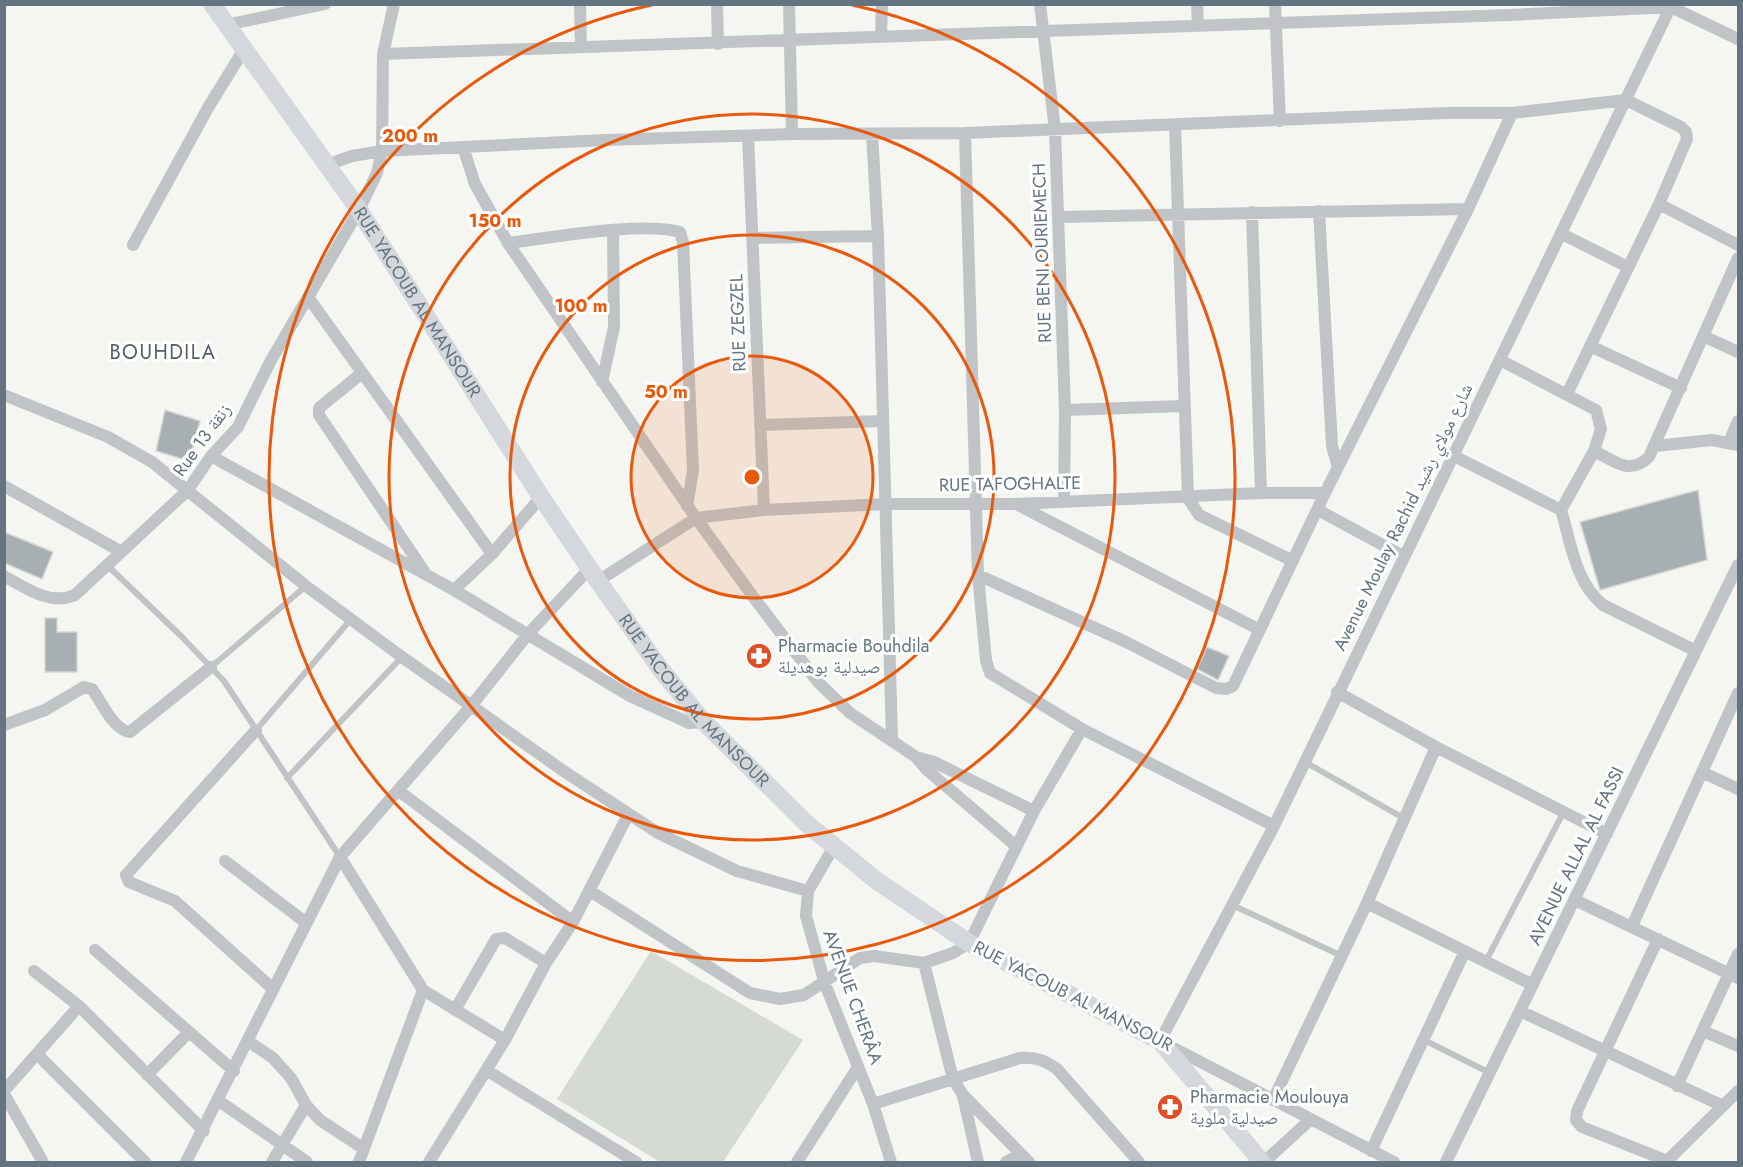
<svg xmlns="http://www.w3.org/2000/svg" width="1743" height="1167" font-family="Jost,'Noto Naskh Arabic',sans-serif">
	<style>
		.green { fill: #d5dbd2 }
		.building { fill: #a7afb3; stroke: #d6d6d3; stroke-width: 1.5 }
		.lines { fill: none; stroke-linecap: round; stroke-linejoin: round }
		.lane { stroke: #c0c4c7; stroke-width: 6 }
		.street { stroke: #c0c4c7; stroke-width: 12 }
		.secondary { stroke: #d4d8dc; stroke-width: 18 }
		.ring { fill: none; stroke: #e8590c; stroke-width: 3 }
		.labels { text-anchor: middle; stroke-width: 6; stroke-linejoin: round; paint-order: stroke }
		.street-label { font-size: 18px; fill: #647481; stroke: #fff }
		.poi-label { font-size: 18px; fill: #647481; stroke: #fff; text-anchor: start }
		.neighbourhood-label { font-size: 20px; letter-spacing: 1.5px; fill: #525d66; stroke: #fff }
		.centre { fill: #e8590c; stroke: #fff; stroke-width: 3 }
		.ring-label { font-size: 18px; text-anchor: middle; font-weight: bold; fill: #e8590c; stroke: #fff; stroke-width: 6; stroke-linejoin: round; paint-order: stroke }
	</style>
	<rect width="100%" height="100%" fill="#f5f5f1"/>
	<path class="green" d="M651 951 803 1040 723 1162H660L557 1099Z"/>
	<path class="building" d="M165 410 200 421 189 461 156 451Z
		M1698 490 1707 560 1600 590 1580 522Z
		M4 532 53 552 42 579 4 563Z
		M45 618H57V632H77V672H45Z
		M1207 647 1229 656 1218 680 1197 669Z"/>
	<g class="lines">
		<path class="lane" d="M107 565 182 637 224 681 340 857
			M211 667 306 586
			M256 730 352 618
			M1305 762 1405 819
			M287 778 402 657
			M1232 905 1342 956
			M1486 961 1564 811
			M1424 1040 1490 1073"/>
		<path class="street" d="M580 4 581 47
			M717 4 718 44
			M789 4 792 134
			M1040 4 1055 130 1065 410 1064 502
			M1197 4 1198 24
			M1275 4 1280 121
			M226 25 325 4
			M881 36 882 4
			M383 54 1509 15 1671 7 1738 39
			M1175 126 1188 498 1199 515 1293 561
			M965 133 978 575 986 660 990 673 1082 729 1274 826
			M872 134 878 236 892 739
			M748 136 764 510
			M463 147 475 184 508 243 696 518 754 598 818 682 850 713 916 757 927 770 1016 846
			M326 165 352 156 382 151 606 140 792 134 965 133 1446 113H1512L1626 100 1681 127 1686 132 1687 139 1659 204 1567 394
			M1659 204 1738 245
			M1319 211 1332 446 1338 467
			M1252 212 1261 493
			M1059 217 1468 209
			M1562 234 1628 267
			M753 238 878 236
			M508 243C550 238 642 221 680 232L683 242 693 471 687 506
			M133 245 209 106 243 51
			M308 297 492 554
			M1703 336 1738 352
			M1590 346 1681 388
			M1500 360 1596 410 1601 429 1594 451
			M362 373 319 408V415L424 571
			M602 382 614 327 613 231
			M4 395 108 437 152 462 306 586 402 657 565 772 658 833 737 871 808 891
			M1065 410 1183 406
			M760 425 883 421
			M1729 442 1738 421
			M1655 446 1712 440 1738 445
			M211 456 454 590 630 696 689 723 704 722
			M1454 456 1561 510
			M4 486 120 551
			M1016 504 1260 630
			M1318 510 1403 556
			M978 575 1126 642 1216 688 1226 689 1233 686 1325 493 1468 209 1512 113
			M4 576C26 588 50 606 75 595L188 490 211 456 238 427 270 362 359 210 377 173 382 151 383 54 394 4
			M598 581 696 518 764 510 885 504H1014L1261 493H1325
			M454 590 492 554 541 497
			M1696 651 1603 605C1575 582 1571 543 1561 510L1594 451C1615 461 1629 476 1649 457L1738 258
			M1337 692 1436 747 1367 903 1533 985
			M4 725 45 710 84 687 92 689C102 702 113 730 130 732L211 667
			M256 730 126 875 129 882 175 901 272 988
			M1436 747 1607 834
			M916 757 934 762 1034 811
			M1702 772 1738 789
			M399 791 573 922
			M833 848 808 891 806 916 825 984 873 1104 891 1162
			M340 857 423 990 505 1040
			M225 861 305 922
			M590 891 750 993 780 999 804 995 860 958 874 956 924 963 953 953 969 943 1034 811 1082 729
			M1575 900 1738 978
			M1632 926 1738 693
			M1658 939 1577 1111 1576 1120 1582 1127 1670 1162
			M95 950 234 1071
			M924 963 953 1079 963 1095 1029 1162
			M34 971 79 1006 204 1131
			M455 1010 496 939 505 938 546 963
			M1520 1011 1723 1106
			M1703 1031 1738 1046
			M248 1041 273 1058 291 1078 306 1105 320 1120 364 1149
			M37 1054 145 1162
			M486 1070 636 1162
			M147 1075 189 1032
			M1677 1086 1738 954
			M4 1091 79 1006
			M4 1094 43 1162
			M963 1096 978 1162
			M1273 1100 1367 903
			M219 1101 307 1162
			M873 1104 1020 1058C1036 1057 1044 1060 1057 1069L1139 1162
			M1371 1151 1465 951
			M186 1162 340 857 472 705 528 634 590 568
			M272 1162 306 1105
			M359 1162 423 990
			M429 1162 505 1040 546 963 573 922 628 815
			M797 1162 858 1067
			M1006 1162 1021 1154
			M1264 1162 1311 1119
			M1394 1162 1160 1041 1274 826 1672 4
			M1446 1162 1738 565
			M1666 1162 1738 1091"/>
		<path class="secondary" id="s1" d="M212 4 359 210 541 497 598 581 662 671 704 722 807 824 877 881 969 943 1160 1041 1262 1162"/>
	</g>
	<circle cx="752" cy="477" r="121" fill="#e8590c" fill-opacity=".12"/>
	<g class="ring">
		<circle cx="752" cy="477" r="121"/>
		<circle cx="752" cy="477" r="242"/>
		<circle cx="752" cy="477" r="363"/>
		<path d="M852 5A483 483 0 1 1 652 5"/>
	</g>
	<defs>
		<g id="pharmacy-disc" transform="scale(1.35)"><circle r="9.5" fill="#e04f26" stroke="#fff"/><path d="M-2-6h4v4h4v4h-4v4h-4v-4h-4v-4h4Z" fill="#fff"/></g>
	</defs>
	<g fill-rule="evenodd">
		<use href="#pharmacy-disc" x="759" y="656"/>
		<use href="#pharmacy-disc" x="1170" y="1107"/>
	</g>
	<g class="labels">
		<g class="street-label">
			<text transform="translate(1042 253) rotate(-92)" y="6">RUE BENI OURIEMECH</text>
			<text dy="6" stroke="none"><textPath href="#s1" startOffset="362">RUE YACOUB AL MANSOUR</textPath></text>
			<text transform="translate(738 323) rotate(-92)" y="6">RUE ZEGZEL</text>
			<text transform="translate(202 440) rotate(-54)" y="6">Rue 13 زنقة</text>
			<text transform="translate(1010 484) rotate(-1)" y="6">RUE TAFOGHALTE</text>
			<text transform="translate(1403 517) rotate(-64)" y="6">Avenue Moulay Rachid شارع مولاي رشيد</text>
			<text dy="6" stroke="none"><textPath href="#s1" startOffset="848">RUE YACOUB AL MANSOUR</textPath></text>
			<text transform="translate(1576 856) rotate(-64)" y="6">AVENUE ALLAL AL FASSI</text>
			<text transform="translate(1073 996) rotate(27)" y="6">RUE YACOUB AL MANSOUR</text>
			<text transform="translate(853 997) rotate(70)" y="6">AVENUE CHERÂA</text>
		</g>
		<g class="poi-label">
			<text x="778" y="652">Pharmacie Bouhdila<tspan x="778" dy="21">صيدلية بوهديلة</tspan></text>
			<text x="1190" y="1103">Pharmacie Moulouya<tspan x="1190" dy="21">صيدلية ملوية</tspan></text>
		</g>
		<g class="neighbourhood-label">
			<text x="163" y="359">BOUHDILA</text>
		</g>
	</g>
	<circle cx="752" cy="477" r="9" class="centre"/>
	<g class="ring-label">
		<text x="410" y="142">200 m</text>
		<text x="495" y="227">150 m</text>
		<text x="581" y="312">100 m</text>
		<text x="666" y="398">50 m</text>
	</g>
	<rect width="1743" height="1167" fill="none" stroke="#647481" stroke-width="12"/>
</svg>
